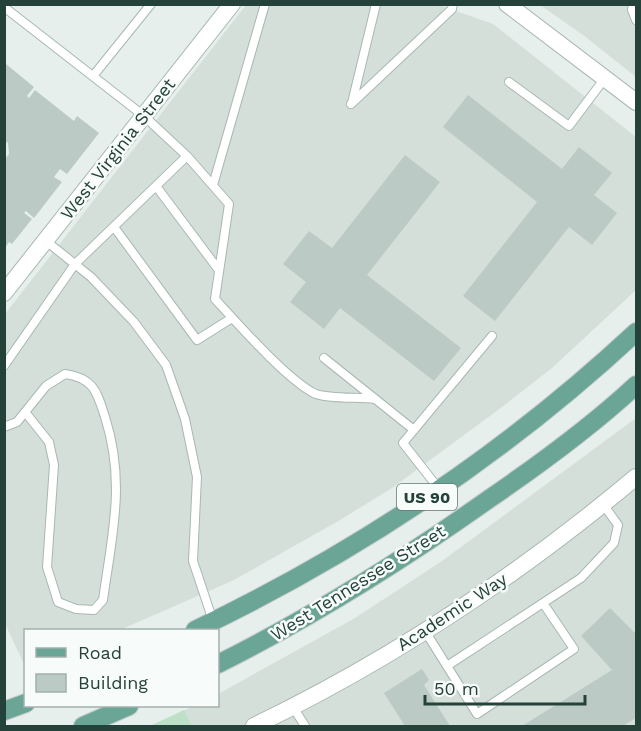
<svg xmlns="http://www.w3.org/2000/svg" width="641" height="731" font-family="'Work Sans',sans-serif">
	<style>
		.built { fill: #d4dfda }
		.green { fill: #bfe0c8 }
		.building { fill: #bbcac4 }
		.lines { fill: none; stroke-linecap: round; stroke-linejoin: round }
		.lane-casing { stroke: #a8b8b2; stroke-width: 10 }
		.street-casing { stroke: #a8b8b2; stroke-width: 18 }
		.primary-casing { stroke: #c2cac8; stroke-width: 20 }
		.lane { stroke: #fff; stroke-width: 8 }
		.street { stroke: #fff; stroke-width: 16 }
		.primary { stroke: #6aa596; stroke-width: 18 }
		.labels { text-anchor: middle; stroke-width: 5; stroke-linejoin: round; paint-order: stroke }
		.shield { fill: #f7fbf9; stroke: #637a73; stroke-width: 1.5 }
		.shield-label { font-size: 16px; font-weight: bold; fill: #24423a }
		.street-label { font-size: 18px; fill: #24423a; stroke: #f7fbf9 }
	</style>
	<rect width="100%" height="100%" fill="#e6efeb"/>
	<path class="built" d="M246 5H439L493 24 636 137V290L552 368 498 410 392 488 340 520 234 580 120 630H26L25 666 5 624V314Z
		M540 5H636V77L583 35Z
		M636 418V726H150L194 706H218V694L355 618 442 561Z"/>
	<path class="green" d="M184 710 192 726H150Z"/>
	<path class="building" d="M6 64 34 87 27 96 29 98 35 90 74 121 77 116 99 133 67 174 60 169 54 177 62 182 34 218 26 211 24 213 32 219 12 244 9 242 5 248V159L9 154 8 143 4 140Z
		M468 95 562 169 579 147 612 173 594 195 617 213 592 245 569 227 495 321 463 296 537 202 443 127Z
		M405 155 440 182 367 275 461 348 434 381 340 308 324 329 290 302 306 282 283 264 309 231 332 248Z
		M610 608 636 634V718L623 726H522L612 670 581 636Z
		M422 669 429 680 424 685 450 726H405L384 693Z"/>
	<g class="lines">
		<g class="lane-casing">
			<path id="lane" d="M633 4 632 10 636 20
				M4 7 144 116 187 156 229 204 215 299C236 322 290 383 316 394 329 399 360 397 375 399
				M93 76 151 4
				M509 82 569 126 605 78
				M352 103 376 4
				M351 104 452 9 453 4
				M213 185 265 4
				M156 186 218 269
				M114 227 197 340 232 318
				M46 241 91 277 134 322 166 365 185 419 197 477 193 561 213 621
				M324 358 414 430
				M4 366 75 264 187 156
				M4 427 17 422 46 386 65 374C94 378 97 392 105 417 126 482 112 535 103 600L94 610 76 609 58 602 47 567 54 465 49 442 25 412
				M439 489 403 443 492 336
				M425 631 477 714 574 649 543 603
				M447 666 581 578 614 543 618 525 603 504
				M293 707 305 726"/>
		</g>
		<g class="street-casing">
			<path id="street" d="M507 4 636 102
				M4 293 232 4
				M254 726C391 660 519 575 636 477"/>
		</g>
		<g class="primary-casing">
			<path id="primary" d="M195 630C356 553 506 453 636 332
				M218 664C312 617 403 560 489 499 540 464 591 427 636 385
				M4 711 26 703
				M83 726 129 706"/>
		</g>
		<use href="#lane" class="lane"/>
		<use href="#street" class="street"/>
		<use href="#primary" class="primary"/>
	</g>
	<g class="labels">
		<rect class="shield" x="397" y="484" width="60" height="26" rx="4.5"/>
		<g class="shield-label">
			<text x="427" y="503">US 90</text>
		</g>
		<g class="street-label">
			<text transform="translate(118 149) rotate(-52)" y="6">West Virginia Street</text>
			<text transform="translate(358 583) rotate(-32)" y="6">West Tennessee Street</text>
			<text transform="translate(452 612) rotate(-33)" y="6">Academic Way</text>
		</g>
	</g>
	<rect width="641" height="731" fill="none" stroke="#24423a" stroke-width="12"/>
	<rect x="24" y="629" width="195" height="78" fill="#f7fbf9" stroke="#a3b1ad" stroke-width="1.5"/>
	<rect x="36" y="648" width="30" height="9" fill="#6aa596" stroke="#a3b1ad" stroke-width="1.5"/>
	<text x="78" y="659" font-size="18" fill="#24423a">Road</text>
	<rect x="36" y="674" width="30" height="18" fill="#bbcac4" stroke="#a3b1ad" stroke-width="1.5"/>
	<text x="78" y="689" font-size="18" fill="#24423a">Building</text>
	<path d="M425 695v9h160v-9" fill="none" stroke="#24423a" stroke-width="3"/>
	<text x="434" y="695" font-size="18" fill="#24423a" stroke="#f7fbf9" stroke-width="4.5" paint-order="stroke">50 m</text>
</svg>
